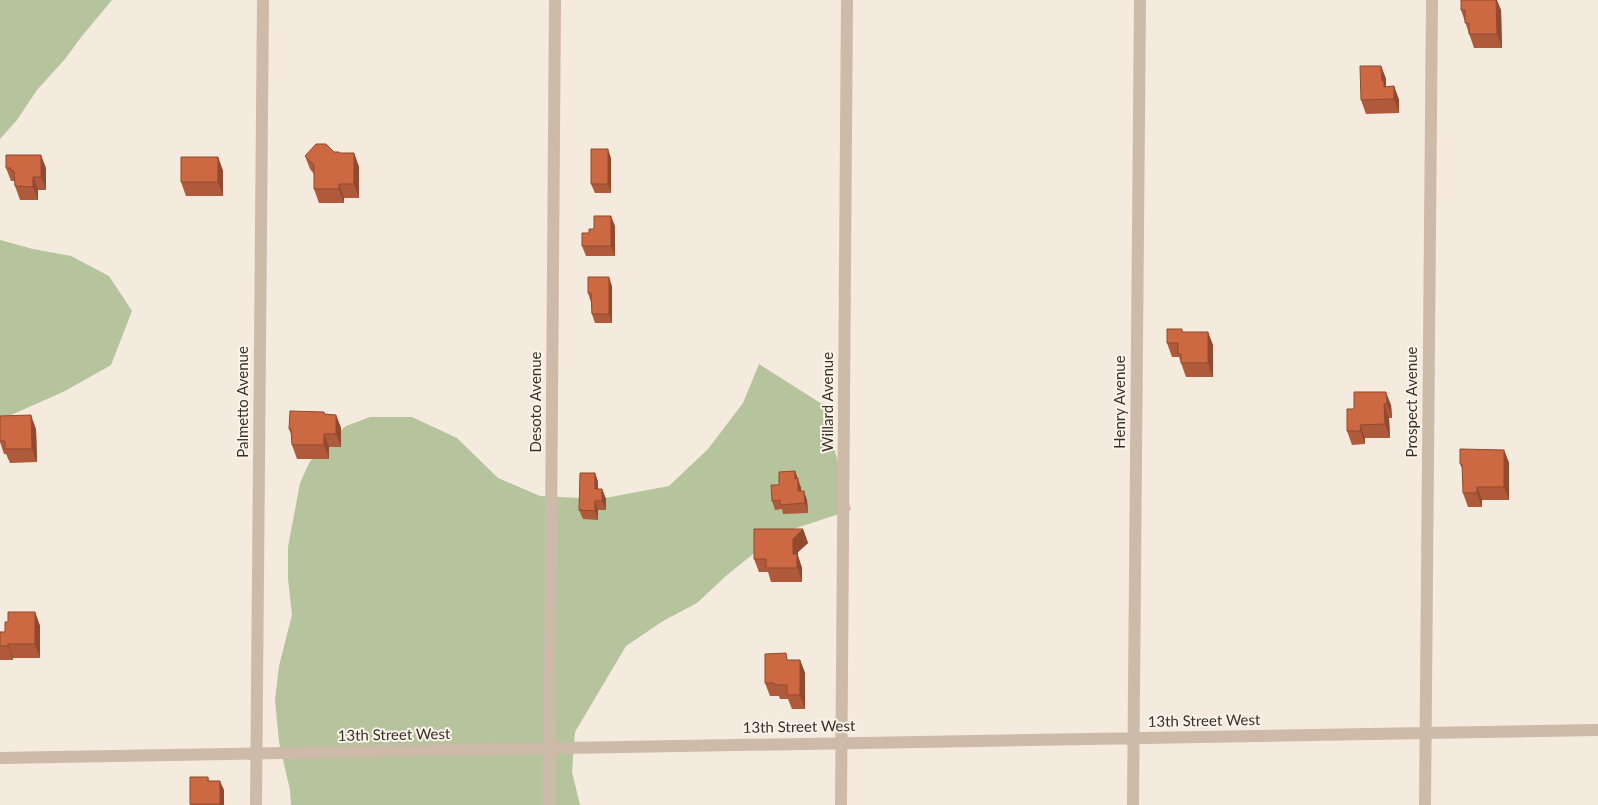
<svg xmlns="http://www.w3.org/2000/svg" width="1598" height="805" font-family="Lato,sans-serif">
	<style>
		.green { fill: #b5c49c }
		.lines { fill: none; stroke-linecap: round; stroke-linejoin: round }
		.minor { stroke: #cdbaa8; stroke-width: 12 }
		.wall { fill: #af5a3a }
		.shaded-wall { fill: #8f4a2f }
		.building { fill: #cc6943; stroke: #8f4a2f }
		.labels { text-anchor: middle; stroke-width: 4; stroke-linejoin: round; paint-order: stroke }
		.street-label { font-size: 15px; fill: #392f29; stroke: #fbf4ea }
	</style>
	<rect width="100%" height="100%" fill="#f4eadd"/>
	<path class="green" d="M0 0H112L82 36 65 59 37 90 17 120 0 139Z
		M0 240 33 249 71 256 109 276 132 311 111 365 65 391 11 415 0 429Z
		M759 364 822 404 851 510 778 534 727 575 697 603 663 621 626 646 575 732 572 772 580 805H291L290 790 279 742 275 700 279 666 292 615 288 579V547L300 483 309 463 323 445 346 426 370 417H412L457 438 498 478 540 496 600 499 669 486 708 449 743 403Z"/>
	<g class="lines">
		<path class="minor" d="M0 758 1598 730
			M256 805 263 0
			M549 805 555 0
			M841 805 847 0
			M1133 805 1140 0
			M1425 805 1432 0"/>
	</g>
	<path class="wall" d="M1461 10H1501L1502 48H1474Z
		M1381 66 1386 79V87L1394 86 1399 100V113L1366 114 1361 100Z
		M334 152 339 153H354L359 167V198H344V203H319L314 189V174L310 169 305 156Z
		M218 157 223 171V196H186L181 182Z
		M611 158V193H595L591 184Z
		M6 168H46V190H38V200H20L15 186V181H11Z
		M615 226V256H586L582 246 589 233 594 229Z
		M612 286V323H595L592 314 591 302 588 293Z
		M1182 329V332L1213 345V377H1186L1179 357H1172L1167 343Z
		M1354 392 1391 405 1392 418H1389L1390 438H1365V444L1352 445 1347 431 1354 409Z
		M324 412 325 414 336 415 341 428V447H329V459H297L292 445 291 434 289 429Z
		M0 416 36 429 37 462 10 463 6 454H4L0 442Z
		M1504 450 1509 463V500H1482V507H1468L1463 493V470L1460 464Z
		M795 471 801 488V491L807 500 808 513 783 514 782 509 775 510 772 501 779 485Z
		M595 473 598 482V489H602L606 499V510H598V520L583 519 579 510Z
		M803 529 808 543 798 552V556L802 568V582H771L768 572H759L754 559Z
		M35 612 40 626V658H13V660H0V632H5L8 622Z
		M789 660H800L805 673V709H792L788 699H780L779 696H770L765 683Z
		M208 777 209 781 224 790V805H190V804Z"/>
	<path class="shaded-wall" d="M1496 0H1497L1501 10 1502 48 1497 34Z
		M1381 66 1386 79V89L1389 95V100L1382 81Z
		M1394 86 1399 100V113L1394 99Z
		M608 149 611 158V193L608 184Z
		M354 153 359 167V198L354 184Z
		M41 155 46 168V190L41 177Z
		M218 157 223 171V196L218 182Z
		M33 177 38 190V200L33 187Z
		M339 184 344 198V203L339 189Z
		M611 216 615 226V256L611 246Z
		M609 277 612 286V323L609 314Z
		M1208 332 1213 345V377L1208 363Z
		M1386 392 1391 405 1392 418 1387 404Z
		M1384 404 1389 418 1390 438 1385 424Z
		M31 415 36 429 37 462 32 449Z
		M336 415 341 428V447L336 434Z
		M1360 425 1365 438V444L1361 431Z
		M324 434 329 447V459L324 445Z
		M1504 450 1509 463V500L1504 487Z
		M795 471 801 488 802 500 795 479Z
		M595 473 598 482V498L595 489Z
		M1477 487 1482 500V507L1477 493Z
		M602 489 606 499V510L602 501Z
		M804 491 807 500 808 513 805 503Z
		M595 501 598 510V520L595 511Z
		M803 529 808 543 798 552V556L802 568V582L793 554V539Z
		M35 612 40 626V658L35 644Z
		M8 644 13 658V660L8 646Z
		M800 660 805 673V709L800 695Z
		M220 781 224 790V805H221L220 804Z"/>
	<path class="building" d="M1461 0H1496L1497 34H1469V23H1465V10H1461Z
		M1360 66H1381L1382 81H1384V87L1394 86V99L1361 100Z
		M316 144H326L334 152H339V153H354V184H339V189H314V165L305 156Z
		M591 149H608V184H591Z
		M6 155H41V177H33V187L15 186 14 171H11V168H6Z
		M181 157H218V182H181Z
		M594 216H611V246H582V233H589V229H594Z
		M588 277H609V314H592L591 293H588Z
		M1167 329H1182V332H1208V363H1181V354H1178V343H1167Z
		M1354 392H1386L1387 404H1384L1385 424 1360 425 1361 431H1347V409H1354Z
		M290 411 324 412V414L336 415V434H324V445H292L291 429H289Z
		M31 415 32 449H5V441H0V416Z
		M1460 449 1504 450V487H1477V493H1463L1462 464H1460Z
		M795 471V479L798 478V491H804L805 503 780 505V500L772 501 771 485H779V472Z
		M580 473H595V489H602V501H595V511L579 510Z
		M754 529H803L793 539V554H797V568H766V559H754Z
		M8 612H35V644H8V646H0V632H5V622H8Z
		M786 653 787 660H800V695H787V685H775L774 683H765V654Z
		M190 777H208V781H220V804H190Z"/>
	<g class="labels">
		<g class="street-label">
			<text transform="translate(243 402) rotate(-90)" y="5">Palmetto Avenue</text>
			<text transform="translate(536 402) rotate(-90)" y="5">Desoto Avenue</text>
			<text transform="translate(828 402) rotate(-90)" y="5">Willard Avenue</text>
			<text transform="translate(1120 402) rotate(-90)" y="5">Henry Avenue</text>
			<text transform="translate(1412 402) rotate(-90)" y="5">Prospect Avenue</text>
			<text transform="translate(1204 721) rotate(-1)" y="5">13th Street West</text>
			<text transform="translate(799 727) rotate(-1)" y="5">13th Street West</text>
			<text transform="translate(394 735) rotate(-1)" y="5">13th Street West</text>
		</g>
	</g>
</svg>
